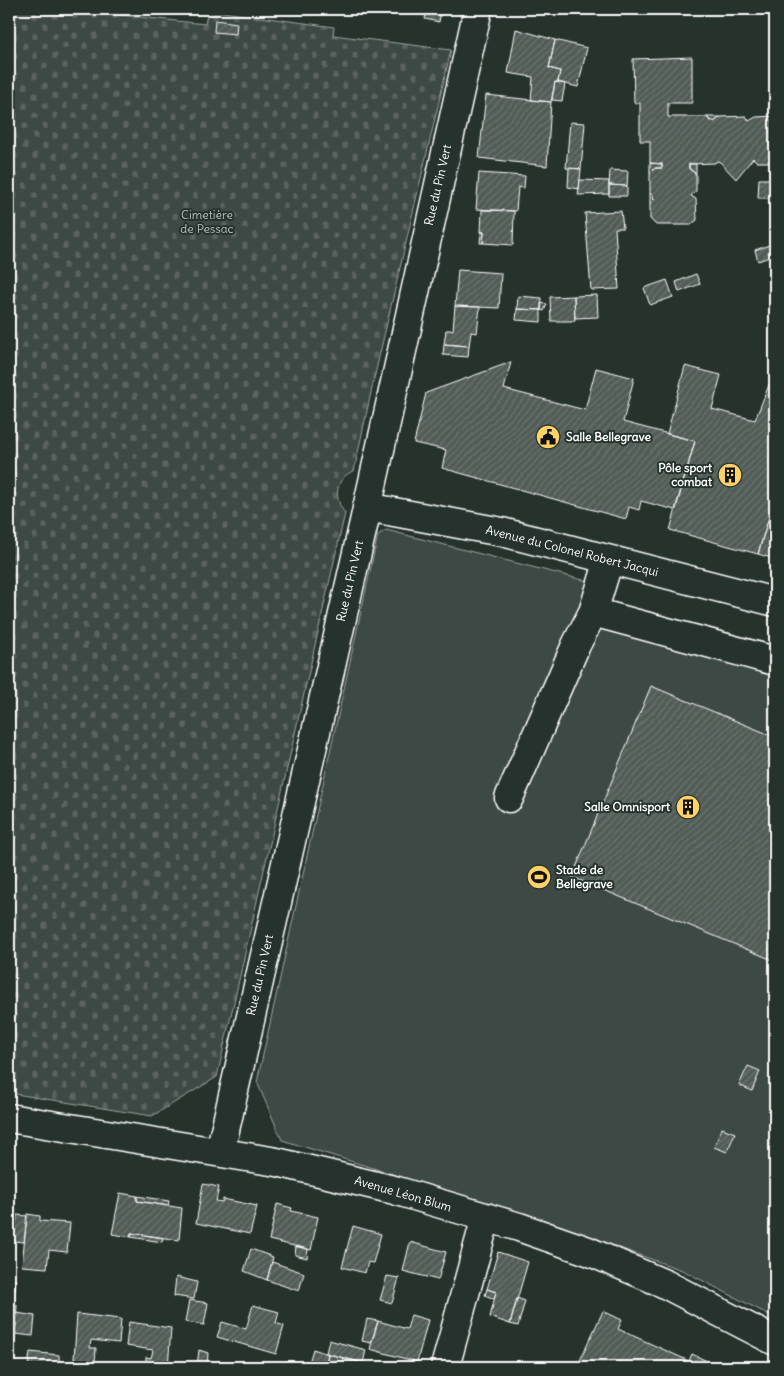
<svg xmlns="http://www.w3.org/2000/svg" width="784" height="1376" font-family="Delius,sans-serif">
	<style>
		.cemetery { fill: url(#cemetery-stones); stroke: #9ea4a2 }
		.pitch { fill: #3e4944; stroke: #9ea4a2 }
		.building { fill: url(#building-hatch); stroke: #fff }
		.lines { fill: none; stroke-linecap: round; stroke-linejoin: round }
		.minor-casing { stroke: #fff; stroke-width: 31 }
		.minor { stroke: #26332d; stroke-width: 28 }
		.labels { text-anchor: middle; stroke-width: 4; stroke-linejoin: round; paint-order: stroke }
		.street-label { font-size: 12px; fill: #fff; stroke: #26332d }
		.park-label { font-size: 12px; fill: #bbbfbe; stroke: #26332d }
		.poi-label { font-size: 12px; font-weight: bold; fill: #fff; stroke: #26332d; text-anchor: start }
	</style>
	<defs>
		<pattern id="cemetery-stones" width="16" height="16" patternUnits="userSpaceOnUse" patternTransform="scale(1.25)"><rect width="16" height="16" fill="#3e4944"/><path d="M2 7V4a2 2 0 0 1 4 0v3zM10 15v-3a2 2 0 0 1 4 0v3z" fill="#5b6460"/></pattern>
		<pattern id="building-hatch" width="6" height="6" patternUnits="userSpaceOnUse" patternTransform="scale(1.25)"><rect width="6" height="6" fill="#515c57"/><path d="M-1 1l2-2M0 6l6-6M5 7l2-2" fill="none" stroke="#6b7470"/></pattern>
	</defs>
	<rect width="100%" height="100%" fill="#26332d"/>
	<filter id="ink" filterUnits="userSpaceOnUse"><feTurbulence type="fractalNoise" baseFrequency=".02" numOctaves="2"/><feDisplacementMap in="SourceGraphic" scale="10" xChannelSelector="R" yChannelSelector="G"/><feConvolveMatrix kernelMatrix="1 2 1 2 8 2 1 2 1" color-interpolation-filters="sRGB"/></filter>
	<g filter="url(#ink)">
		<path class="cemetery" d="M9 9H63L205 24 208 10 334 27 333 35 451 50 373 383 354 471C335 477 333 499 345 513L217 1077 152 1116 9 1093Z"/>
		<path class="pitch" d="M386 530 591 582 599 625 775 672V1318L682 1270 529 1216 282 1140 257 1082 378 535Z"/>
		<path class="building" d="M427 9H441L439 22 425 19Z
			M215 20 237 23 236 34 214 32Z
			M516 29 555 40 549 68 560 71 558 82H555L551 102 531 100 533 77 508 73Z
			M555 40 587 48 578 87 558 82 560 71 549 68Z
			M692 57V103H668V117H707L710 121 712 120 714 122 720 117 746 116 749 121 756 117 774 116 775 118V161L773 162H757L753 158 736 179 720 162 717 161 715 163 689 164V169L696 174V191L691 196 696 199 697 220 691 225H656L650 219V203L654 199 653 196 650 193V173L655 168H662V164L650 163V141H640V103H634L633 59Z
			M555 82 565 84 562 101 552 100Z
			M486 95 551 102 547 166 479 158Z
			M707 117H720L714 122 712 120 710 121Z
			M570 122 585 123 581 169 566 168Z
			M650 163 662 164V168H655L650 173Z
			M689 164H696V174L689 168Z
			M569 168 581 169 579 189 568 187Z
			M610 170 628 171 627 186 609 185Z
			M479 173 525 176 524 188 518 187 516 211 476 209Z
			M759 179H770V198H758Z
			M580 180 609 181V194L578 195Z
			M609 185 627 186V196H609Z
			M650 193 653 196 654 199 650 203Z
			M482 210 514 211 513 245 483 243 484 232H481Z
			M621 211 623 228H615L619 289 591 290 585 213Z
			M481 232H484L483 243H480Z
			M775 243V255L758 261 755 250Z
			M458 270 501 273 499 308 455 306Z
			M696 274 700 284 679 292 676 282Z
			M667 280 673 297 650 305 644 288Z
			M597 295 598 317 575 318 574 296Z
			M518 296 542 298 541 310 517 309Z
			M574 296 575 321H551L550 297Z
			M541 303 547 304 544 311 541 310Z
			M455 306 480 307 477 333 471 332 469 346 444 344 446 330H453Z
			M517 309 541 310V322L516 320Z
			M444 344 469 346 468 357 443 355Z
			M511 362 504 389 585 410 596 368 634 378 623 422 695 441 675 510 641 501 639 510 629 507 626 519 442 468 446 450 414 443 426 393Z
			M685 366 721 375 712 409 755 420 773 375 775 376V522L768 520 758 554 670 530 695 441 667 434Z
			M768 520 775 522V559L758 554Z
			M651 686 775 737V961L572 877Z
			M748 1066 760 1071 752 1091 739 1085Z
			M722 1128 735 1133 727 1152 714 1147Z
			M203 1184 219 1187 216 1201 222 1202 223 1199 257 1206 250 1234 196 1223Z
			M120 1193 137 1196V1201L182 1208 179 1240 131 1233V1237L112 1234Z
			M137 1196 169 1201 168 1206 137 1201Z
			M277 1204 292 1208 291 1211 318 1217 311 1250 269 1240Z
			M27 1214 40 1216V1221L70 1223 67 1252 49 1250 47 1268 22 1266Z
			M17 1215 27 1216 24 1242 13 1241Z
			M353 1226 381 1234 373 1263 368 1262 365 1273 342 1267Z
			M131 1233 163 1238 162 1242 131 1237Z
			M410 1242 446 1252 438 1280 403 1271Z
			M296 1246 308 1249 307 1258 295 1255Z
			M251 1249 273 1257 267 1280 244 1271Z
			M498 1252 528 1262 510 1324 490 1317 496 1292 487 1289Z
			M272 1262 304 1273 299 1291 267 1280Z
			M387 1276 399 1278 392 1303 380 1300Z
			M176 1277 197 1282 194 1299 174 1296Z
			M9 1279 16 1280 14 1300H9Z
			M487 1289 496 1292 494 1299 485 1295Z
			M517 1298 525 1301 518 1326 510 1324Z
			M189 1300 208 1303 204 1325 185 1322Z
			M9 1303 17 1305 14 1351 9 1350Z
			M253 1305 279 1312 276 1323 284 1326 276 1354 217 1337 222 1322 246 1329Z
			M603 1311 622 1320 618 1329 689 1361 692 1354 709 1362 706 1367H577Z
			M17 1313 35 1316 33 1336 15 1334Z
			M77 1314 121 1319 119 1343 91 1340 90 1348H96L95 1362 74 1359Z
			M411 1315 428 1320 417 1362 370 1349 378 1321 407 1329Z
			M367 1319 378 1321 371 1343 362 1341Z
			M129 1322 171 1328 168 1367H146V1357L151 1358 153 1350 126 1346Z
			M329 1340 366 1350 363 1363 326 1353Z
			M313 1349 328 1354 325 1367 309 1363Z
			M199 1350 208 1353 207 1367H197Z
			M30 1352 59 1355V1365L71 1367H28Z
			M328 1354 343 1358 341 1367H325Z
			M343 1358 367 1364 366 1367H341Z"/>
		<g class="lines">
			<g class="minor-casing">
				<path id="minor" d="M367 507 502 532 775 602
					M609 560 593 612 775 661
					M509 798 576 645 593 612
					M9 1118 277 1162 394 1190 519 1227 588 1251 665 1284 775 1341
					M220 1152 364 522 478 9
					M445 1367 486 1217"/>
			</g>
			<use href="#minor" class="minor"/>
		</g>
	</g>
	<defs>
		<g id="civic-disc" transform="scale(1.25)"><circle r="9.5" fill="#ffd166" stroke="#26332d"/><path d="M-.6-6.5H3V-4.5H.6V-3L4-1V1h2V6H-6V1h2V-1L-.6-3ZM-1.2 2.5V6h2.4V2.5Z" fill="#111"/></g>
		<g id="building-disc" transform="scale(1.25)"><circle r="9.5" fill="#ffd166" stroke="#26332d"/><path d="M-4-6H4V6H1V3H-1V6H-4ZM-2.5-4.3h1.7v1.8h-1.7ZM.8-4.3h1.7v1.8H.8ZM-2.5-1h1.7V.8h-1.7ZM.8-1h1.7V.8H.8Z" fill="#111"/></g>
		<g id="stadium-disc" transform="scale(1.25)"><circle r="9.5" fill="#ffd166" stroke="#26332d"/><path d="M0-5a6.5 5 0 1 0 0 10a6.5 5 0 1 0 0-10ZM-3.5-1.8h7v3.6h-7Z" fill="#111"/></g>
	</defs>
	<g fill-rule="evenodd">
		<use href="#civic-disc" x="548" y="437"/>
		<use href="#building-disc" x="730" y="475"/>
		<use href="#building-disc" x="688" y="807"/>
		<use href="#stadium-disc" x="539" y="877"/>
	</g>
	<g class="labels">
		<g class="street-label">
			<text transform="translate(438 185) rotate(-77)" y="4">Rue du Pin Vert</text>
			<text transform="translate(572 551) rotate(14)" y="4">Avenue du Colonel Robert Jacqui</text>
			<text transform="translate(350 581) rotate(-77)" y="4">Rue du Pin Vert</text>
			<text transform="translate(260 975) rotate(-77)" y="4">Rue du Pin Vert</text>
			<text transform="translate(403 1194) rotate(16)" y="4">Avenue Léon Blum</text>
		</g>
		<g class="park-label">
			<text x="207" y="219">Cimetière<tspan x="207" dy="14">de Pessac</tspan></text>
		</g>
		<g class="poi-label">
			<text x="566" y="441">Salle Bellegrave</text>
			<text x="712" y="472" text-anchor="end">Pôle sport<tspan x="712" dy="14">combat</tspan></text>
			<text x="670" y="811" text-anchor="end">Salle Omnisport</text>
			<text x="556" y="874">Stade de<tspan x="556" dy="14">Bellegrave</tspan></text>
		</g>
	</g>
	<rect width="784" height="1376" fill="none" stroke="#26332d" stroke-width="30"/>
	<rect x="15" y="15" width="754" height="1346" fill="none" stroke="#fff" stroke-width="2" filter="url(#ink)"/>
</svg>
